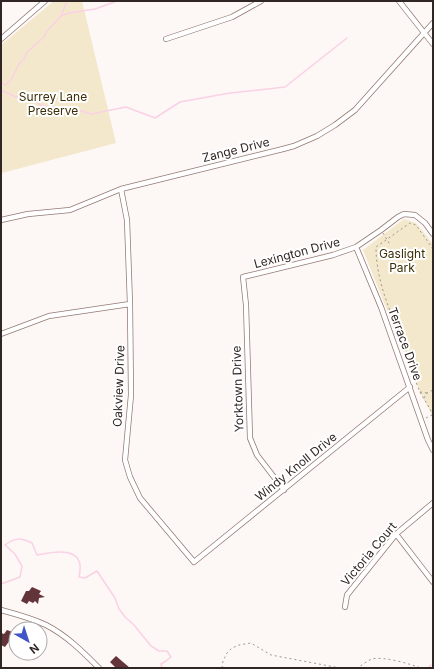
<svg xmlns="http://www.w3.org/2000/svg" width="434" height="669" font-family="Inter,sans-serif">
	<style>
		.green { fill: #f3e8cb }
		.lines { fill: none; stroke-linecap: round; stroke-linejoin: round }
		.stream { stroke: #fad1e5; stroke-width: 1.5 }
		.building { fill: #63353b }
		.street-casing { stroke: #927a73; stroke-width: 6 }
		.path { stroke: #9e9694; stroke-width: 1; stroke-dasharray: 2 3; stroke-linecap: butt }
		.street { stroke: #fff; stroke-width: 4.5 }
		.labels { text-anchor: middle; stroke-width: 4; stroke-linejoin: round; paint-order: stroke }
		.park-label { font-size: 12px; fill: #3b2d05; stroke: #fff }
		.street-label { font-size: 12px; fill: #302623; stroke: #fff }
	</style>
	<rect width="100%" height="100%" fill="#fdf7f6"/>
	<path class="green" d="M54 1H82L116 143 2 173 1 172V45Z
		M404 219 416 223 433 244V417L420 392 363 250Z"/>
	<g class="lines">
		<path class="stream" d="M61 16 67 1
			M1 82 5 85 11 80 19 64 24 59 27 52 44 37 47 31 61 16 69 13 95 9 117 1
			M1 90 16 97 31 99 42 106 72 108 91 114 126 107 155 118 180 102 230 93 285 87 347 38
			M1 584 20 577 22 566 15 554 5 545C16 537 21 538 32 543L37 555C48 553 73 547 79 561 81 565 80 572 79 577L85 578 97 571 115 598 119 609 125 617 134 625 151 646 159 651H167L171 657 166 661 161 664 162 668
			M428 668 431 665"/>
	</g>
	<path class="building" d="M32 587 41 591 39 594 45 597 39 598 38 604 35 601 33 603 29 601 27 604 21 601 26 591H29Z
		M7 630 15 633 5 647 1 645V633L4 634Z
		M116 656 130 668H116L110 662Z"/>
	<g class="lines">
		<g class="street-casing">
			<path id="street" d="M399 1 433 44
				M1 39 45 1
				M166 39 232 17 261 1
				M121 189 127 220 130 304 131 395 125 460 130 477 140 498 194 562 410 387
				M1 220 28 214 70 210 121 189 283 149 294 146 317 136 335 125 355 110 433 23
				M356 247 381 307 428 440 433 450
				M1 334 49 316 130 304
				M284 490 257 455 250 438 246 305 243 277 333 255 356 247 381 230 398 217 404 214 415 215 425 223 433 234
				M396 534 433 582
				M345 607 347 595 396 534 433 503
				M1 610C16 614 31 618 46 625 66 635 83 652 99 668"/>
		</g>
		<path class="path" d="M383 233 389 243 391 242
			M433 249 416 225 410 223 376 247C376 288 397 325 411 363 415 372 415 383 420 392 424 400 430 407 433 416
			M420 392 427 393
			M424 398 427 393 433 390
			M426 418 432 415
			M222 668 223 661 227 653 232 648 239 645 251 643 271 655 340 668
			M356 668C362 666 366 661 372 659 384 656 410 664 421 668"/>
		<use href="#street" class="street"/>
	</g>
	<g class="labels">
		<g class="park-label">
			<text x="53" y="101">Surrey Lane<tspan x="53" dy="14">Preserve</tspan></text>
			<text x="402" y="258">Gaslight<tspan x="402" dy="14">Park</tspan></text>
		</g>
		<g class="street-label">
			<text transform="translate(236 150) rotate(-14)" y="4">Zange Drive</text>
			<text transform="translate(297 253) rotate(-15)" y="4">Lexington Drive</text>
			<text transform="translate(405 344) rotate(70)" y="4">Terrace Drive</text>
			<text transform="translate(119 386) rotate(-88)" y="4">Oakview Drive</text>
			<text transform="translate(238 389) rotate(-92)" y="4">Yorktown Drive</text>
			<text transform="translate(296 467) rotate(-39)" y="4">Windy Knoll Drive</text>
			<text transform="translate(369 554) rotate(-50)" y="4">Victoria Court</text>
		</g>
	</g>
	<rect width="434" height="669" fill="none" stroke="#302623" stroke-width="4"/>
	<g transform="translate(28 641) rotate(141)"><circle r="19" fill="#ffffff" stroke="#aca8a7"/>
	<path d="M0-3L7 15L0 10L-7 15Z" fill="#4055c8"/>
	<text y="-6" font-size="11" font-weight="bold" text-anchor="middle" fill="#302623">N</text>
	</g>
</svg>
